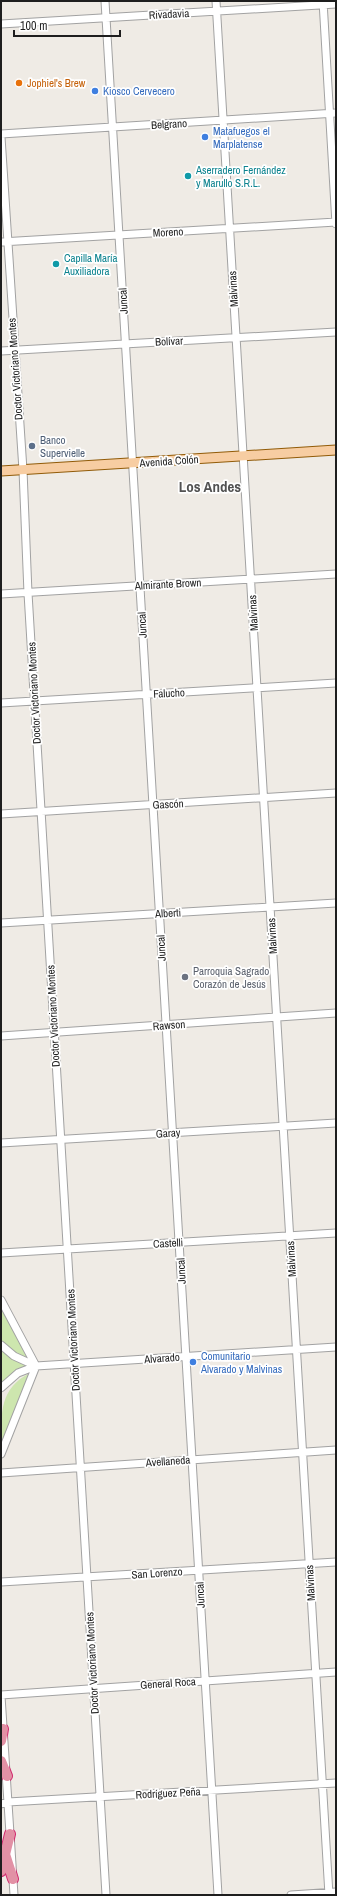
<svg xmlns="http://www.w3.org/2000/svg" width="337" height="1896" font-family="'Archivo Narrow',sans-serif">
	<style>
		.grass { fill: #cde6ae }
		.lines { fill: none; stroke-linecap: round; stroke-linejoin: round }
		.minor-casing { stroke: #a2a2a2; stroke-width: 9 }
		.major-casing { stroke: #915b08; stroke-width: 11 }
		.highway-casing { stroke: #d12d70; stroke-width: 12 }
		.minor { stroke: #fff; stroke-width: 7 }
		.major { stroke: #f7cda2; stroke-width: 9 }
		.highway { stroke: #e291a5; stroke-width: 10 }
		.food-dot { fill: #e8710a; stroke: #fff; stroke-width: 1.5 }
		.shop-dot { fill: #3f7fe0; stroke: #fff; stroke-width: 1.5 }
		.culture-dot { fill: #0f9aa8; stroke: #fff; stroke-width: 1.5 }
		.service-dot { fill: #5c6f8a; stroke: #fff; stroke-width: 1.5 }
		.worship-dot { fill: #6b7280; stroke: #fff; stroke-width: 1.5 }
		.labels { text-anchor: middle; stroke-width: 3.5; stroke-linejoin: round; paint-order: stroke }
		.street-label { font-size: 11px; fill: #1e1e1e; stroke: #fff }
		.food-label { font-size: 11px; fill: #c56008; stroke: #fff; text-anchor: start }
		.shop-label { font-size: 11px; fill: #366cbe; stroke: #fff; text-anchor: start }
		.culture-label { font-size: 11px; fill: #0d838f; stroke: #fff; text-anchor: start }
		.service-label { font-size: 11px; fill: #4e5e75; stroke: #fff; text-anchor: start }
		.worship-label { font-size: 11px; fill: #5b616d; stroke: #fff; text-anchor: start }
		.district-label { font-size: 15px; font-weight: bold; fill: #515151; stroke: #fff }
	</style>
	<rect width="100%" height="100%" fill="#efebe5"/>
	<path class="grass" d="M1 1309 29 1358 17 1354 1 1340Z
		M1 1350 8 1356 30 1366 14 1373 1 1383Z
		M30 1373 1 1445C1 1412 0 1388 30 1373Z"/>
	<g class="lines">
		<g class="minor-casing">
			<path id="minor" d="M105 1 218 1895
				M216 1 329 1895
				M323 1 336 224
				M1 24 336 4
				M1 134 336 113
				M1 137 23 470 28 593 106 1895
				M1 242 336 222
				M1 351 336 332
				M1 594 336 574
				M1 703 336 683
				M1 814 336 793
				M1 923 336 903
				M1 1036 336 1013
				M1 1143 336 1123
				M1 1253 336 1233
				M1 1300 36 1366
				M1 1345 14 1356 36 1366
				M1 1388 18 1373 36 1366 336 1347
				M1 1454 36 1366
				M1 1473 336 1450
				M1 1582 336 1562
				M1 1695 336 1672
				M1 1696 14 1895
				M1 1804 8 1802 336 1783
				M291 1895 336 1892"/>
		</g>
		<g class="major-casing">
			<path id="major" d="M1 471 336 450"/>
		</g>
		<g class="highway-casing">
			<path id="highway" d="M1 1741 3 1729
				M1 1761 7 1776
				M5 1854 13 1879
				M1 1871 10 1834"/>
		</g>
		<use href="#minor" class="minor"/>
		<use href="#major" class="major"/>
		<use href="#highway" class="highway"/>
	</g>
	<circle class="food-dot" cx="19" cy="83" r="4"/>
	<g class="shop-dot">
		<circle cx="95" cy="91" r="4"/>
		<circle cx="205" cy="137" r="4"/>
		<circle cx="193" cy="1362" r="4"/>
	</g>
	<g class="culture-dot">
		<circle cx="188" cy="176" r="4"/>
		<circle cx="56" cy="264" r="4"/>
	</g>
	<circle class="service-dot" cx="32" cy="446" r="4"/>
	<circle class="worship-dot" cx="185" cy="977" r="4"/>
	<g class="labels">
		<g class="street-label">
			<text transform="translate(169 14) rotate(-3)" y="4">Rivadavia</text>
			<text transform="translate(169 124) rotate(-3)" y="4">Belgrano</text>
			<text transform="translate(168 232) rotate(-3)" y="4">Moreno</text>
			<text transform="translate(233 289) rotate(-93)" y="4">Malvinas</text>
			<text transform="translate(123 301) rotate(-93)" y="4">Juncal</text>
			<text transform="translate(169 341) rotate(-3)" y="4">Bolívar</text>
			<text transform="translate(15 369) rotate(-94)" y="4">Doctor Victoriano Montes</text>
			<text transform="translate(169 461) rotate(-4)" y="4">Avenida Colón</text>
			<text transform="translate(168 584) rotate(-3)" y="4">Almirante Brown</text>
			<text transform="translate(253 613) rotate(-93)" y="4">Malvinas</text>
			<text transform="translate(142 625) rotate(-93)" y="4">Juncal</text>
			<text transform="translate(34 693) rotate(-93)" y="4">Doctor Victoriano Montes</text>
			<text transform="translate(169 693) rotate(-3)" y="4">Falucho</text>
			<text transform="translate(168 804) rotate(-3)" y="4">Gascón</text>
			<text transform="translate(168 913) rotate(-3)" y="4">Alberti</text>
			<text transform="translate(272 936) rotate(-93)" y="4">Malvinas</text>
			<text transform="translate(161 948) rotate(-93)" y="4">Juncal</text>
			<text transform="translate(53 1016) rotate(-93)" y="4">Doctor Victoriano Montes</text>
			<text transform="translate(169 1025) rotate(-4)" y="4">Rawson</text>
			<text transform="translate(168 1133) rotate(-3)" y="4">Garay</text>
			<text transform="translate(168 1243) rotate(-3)" y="4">Castelli</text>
			<text transform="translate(291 1259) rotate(-93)" y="4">Malvinas</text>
			<text transform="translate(181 1271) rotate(-93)" y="4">Juncal</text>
			<text transform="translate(73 1340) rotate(-93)" y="4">Doctor Victoriano Montes</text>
			<text transform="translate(162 1358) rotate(-4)" y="4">Alvarado</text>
			<text transform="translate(168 1461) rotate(-4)" y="4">Avellaneda</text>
			<text transform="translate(157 1573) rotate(-4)" y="4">San Lorenzo</text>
			<text transform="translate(310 1583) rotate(-93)" y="4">Malvinas</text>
			<text transform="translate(200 1595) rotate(-93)" y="4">Juncal</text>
			<text transform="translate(92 1663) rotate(-93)" y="4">Doctor Victoriano Montes</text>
			<text transform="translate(168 1683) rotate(-4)" y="4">General Roca</text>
			<text transform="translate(168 1793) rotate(-3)" y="4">Rodríguez Peña</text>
		</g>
		<g class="food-label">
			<text x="27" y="87">Jophiel's Brew</text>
		</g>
		<g class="shop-label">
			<text x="103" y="95">Kiosco Cervecero</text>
			<text x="213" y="135">Matafuegos el<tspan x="213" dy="13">Marplatense</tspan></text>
			<text x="201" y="1360">Comunitario<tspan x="201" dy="13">Alvarado y Malvinas</tspan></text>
		</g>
		<g class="culture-label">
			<text x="196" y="174">Aserradero Fernández<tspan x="196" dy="13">y Marullo S.R.L.</tspan></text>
			<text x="64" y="262">Capilla María<tspan x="64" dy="13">Auxiliadora</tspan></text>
		</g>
		<g class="service-label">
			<text x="40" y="444">Banco<tspan x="40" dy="13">Supervielle</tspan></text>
		</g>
		<g class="worship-label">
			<text x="193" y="975">Parroquia Sagrado<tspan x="193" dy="13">Corazón de Jesús</tspan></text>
		</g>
		<g class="district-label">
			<text x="210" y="492">Los Andes</text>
		</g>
	</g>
	<rect width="337" height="1896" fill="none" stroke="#1e1e1e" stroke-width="4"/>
	<path d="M14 30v6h106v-6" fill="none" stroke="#1e1e1e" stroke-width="2"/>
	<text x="20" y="30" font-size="12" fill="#1e1e1e" stroke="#ffffff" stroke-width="3" paint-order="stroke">100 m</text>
</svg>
